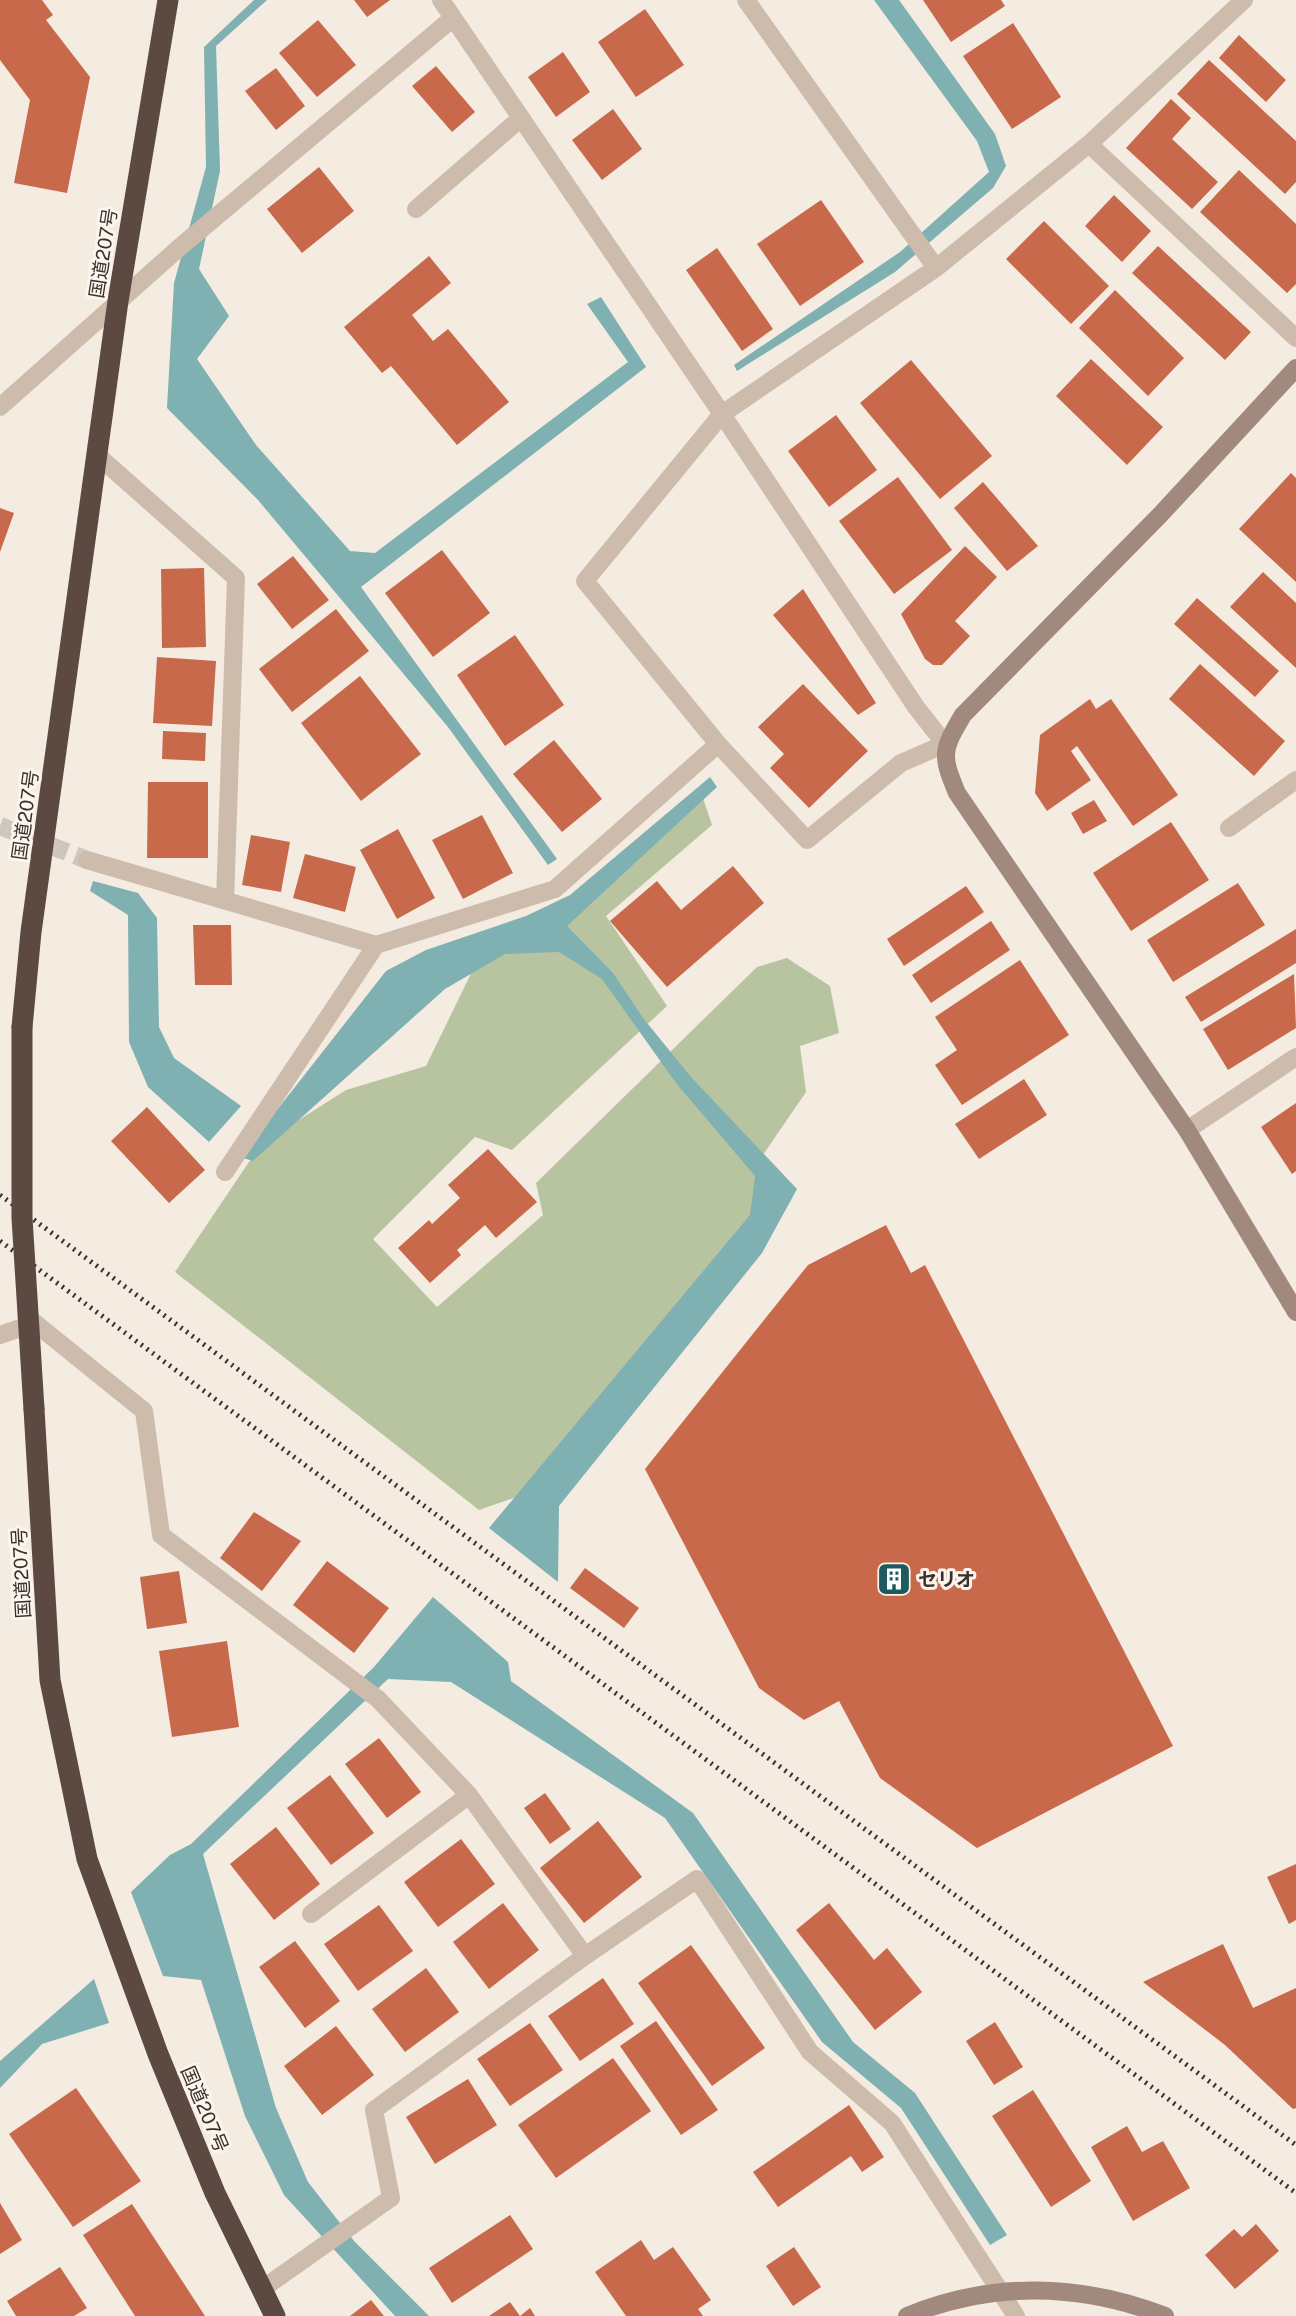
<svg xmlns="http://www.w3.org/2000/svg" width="1296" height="2316" font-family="'Public Sans','Noto Sans JP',sans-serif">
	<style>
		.green { fill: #b8c4a0 }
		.water { fill: #7fb0b2 }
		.building { fill: #c8694b }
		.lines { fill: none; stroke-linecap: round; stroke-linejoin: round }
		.street-tunnel { stroke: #cfc6bd; stroke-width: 18; stroke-dasharray: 18 9; stroke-linecap: butt }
		.lane { stroke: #cdbbac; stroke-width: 18 }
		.street { stroke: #cdbbac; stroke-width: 18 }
		.secondary { stroke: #a18a7d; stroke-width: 18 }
		.highway { stroke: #5c4a42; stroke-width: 21 }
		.rail { stroke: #3b302b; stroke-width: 5; stroke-dasharray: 2 5; stroke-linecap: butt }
		.highway-bridge { stroke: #5c4a42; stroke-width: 21 }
		.labels { text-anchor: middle; stroke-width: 6; stroke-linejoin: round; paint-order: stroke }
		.street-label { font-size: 19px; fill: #3b302b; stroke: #fbf5ee }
		.poi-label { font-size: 19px; font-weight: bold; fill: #3b302b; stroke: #fbf5ee; text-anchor: start }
	</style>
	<rect width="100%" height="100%" fill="#f4ebe1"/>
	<path class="green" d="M701 792 712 825 606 916 667 1006 512 1150 475 1137 373 1239 437 1307 543 1215 536 1183 757 967 787 958 830 986 839 1033 800 1046 806 1092 756 1165 761 1225 525 1494 479 1510 175 1272 261 1144 346 1090 426 1066 480 955 559 914Z"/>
	<path class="water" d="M254 0H267L216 46 220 171 199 269 229 316 197 359 256 445 350 551 375 553 628 362 587 304 601 297 646 367 361 587 557 859 548 865 448 727 258 500 167 408 174 283 206 167 204 47Z
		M874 0H899L995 134 1006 166 993 188 895 272 737 371 734 365 900 252 989 172 977 141Z
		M710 777 717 787 567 926 613 973 643 1018 691 1077 797 1189 762 1253 559 1506 558 1582 489 1528 750 1215 755 1176 676 1083 602 979 559 952 505 954 445 989 253 1161 240 1157 386 971 426 950 526 916 570 895Z
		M93 881 138 893 157 918 159 1027 174 1058 241 1106 209 1142 148 1087 129 1042 128 915 90 891Z
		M433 1597 508 1662 511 1681 693 1813 853 2042 915 2093 1007 2235 990 2245 901 2108 822 2042 665 1818 451 1682 388 1679 203 1854 276 2108 308 2182 354 2241 429 2316H395L284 2195 245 2116 201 1980 163 1976 131 1892 170 1855 191 1844 374 1667Z
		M94 1979 109 2023 42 2044 0 2088V2061Z"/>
	<path class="building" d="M0 0H42L53 15 46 20 90 77 67 193 14 183 30 100 0 60Z
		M354 0H390L367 17Z
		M923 0H1001L1005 6 951 42Z
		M645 9 684 65 636 97 598 42Z
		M318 20 356 65 317 97 279 53Z
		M1013 23 1061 97 1012 129 963 56Z
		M1239 35 1286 80 1266 102 1219 58Z
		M563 52 590 92 556 117 528 77Z
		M1209 60 1296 141V182L1285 194 1177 94Z
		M436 66 475 112 452 132 412 86Z
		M276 68 305 106 276 130 245 91Z
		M1171 99 1191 118 1172 139 1218 182 1192 209 1126 148Z
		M613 109 642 149 602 180 572 140Z
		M319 167 354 211 302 253 267 209Z
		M1239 170 1296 224V284L1287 293 1200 212Z
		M1114 195 1151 231 1122 262 1085 226Z
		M821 200 864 262 800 306 757 244Z
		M1044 221 1109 286 1071 324 1006 259Z
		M1158 246 1251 332 1225 360 1132 273Z
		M717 248 773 329 742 351 686 270Z
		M429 256 451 283 412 315 433 341 448 329 509 402 457 445 391 366 382 373 344 327Z
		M1115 290 1184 358 1148 396 1079 328Z
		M1091 359 1163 427 1127 465 1056 396Z
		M911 360 992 456 940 499 860 403Z
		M836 415 877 470 829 507 788 451Z
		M1291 473 1296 478V582L1239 529Z
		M898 477 952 550 894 594 839 521Z
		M983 482 1038 546 1007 571 954 508Z
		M0 508 14 513 0 552Z
		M965 546 997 577 955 621 970 636 942 665H933L925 659 901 614Z
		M442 550 490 613 433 657 385 593Z
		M293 556 329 600 292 629 257 584Z
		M204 568 206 647 162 648 161 569Z
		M1263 572 1296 603V668L1230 607Z
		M803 589 876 703 858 715 773 615Z
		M1197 598 1279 671 1255 697 1174 624Z
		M336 609 369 651 292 712 259 669Z
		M515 635 564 705 505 746 457 675Z
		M157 657 216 661 212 726 153 723Z
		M1200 664 1285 741 1254 776 1169 699Z
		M360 676 421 754 361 801 301 723Z
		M803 684 868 751 809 808 770 768 784 754 758 727Z
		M1090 699 1096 709 1111 699 1178 795 1133 826 1077 746 1071 751 1091 780 1047 811 1035 793 1040 735Z
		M163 731 206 733 205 761 162 759Z
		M554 740 602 799 562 832 513 774Z
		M148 782H208V858H147Z
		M1094 800 1107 821 1083 834 1071 813Z
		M482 815 513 873 463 899 432 840Z
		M1171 822 1209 880 1131 931 1093 873Z
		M398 829 435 898 397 919 360 850Z
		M251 835 290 842 281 892 242 885Z
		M305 854 356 867 345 912 293 898Z
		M733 866 764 903 667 987 610 921 657 881 681 910Z
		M1238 883 1265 925 1173 982 1147 940Z
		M966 886 984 912 904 966 887 939Z
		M991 921 1010 950 931 1003 912 975Z
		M193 925H231L232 985H195Z
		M1296 929V963L1201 1022 1185 997Z
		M1020 960 1069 1035 962 1105 935 1065 957 1050 935 1017Z
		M1294 974 1296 1028 1228 1070 1203 1029Z
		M1024 1079 1047 1115 979 1159 955 1124Z
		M1296 1103V1171L1292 1174 1261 1127Z
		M147 1107 205 1170 169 1203 111 1141Z
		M488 1149 537 1202 496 1238 485 1225 457 1250 461 1255 430 1283 398 1248 429 1220 432 1224 460 1198 448 1185Z
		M886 1225 911 1273 925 1265 1173 1746 977 1848 880 1778 839 1701 804 1720 759 1688 645 1469 808 1265Z
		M254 1512 301 1541 262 1591 220 1558Z
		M327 1561 389 1608 354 1653 293 1605Z
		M585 1568 639 1608 624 1628 570 1588Z
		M179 1571 187 1623 147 1629 140 1577Z
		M227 1641 239 1727 172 1737 159 1651Z
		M379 1738 421 1792 387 1818 345 1764Z
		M330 1775 374 1833 331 1865 287 1808Z
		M545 1793 571 1829 550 1844 524 1808Z
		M598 1821 642 1877 584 1923 540 1868Z
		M276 1827 320 1884 274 1920 230 1864Z
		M461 1839 495 1884 438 1927 404 1882Z
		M1296 1864V1920L1289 1924 1267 1877Z
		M503 1903 539 1950 489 1989 453 1942Z
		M829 1903 874 1960 887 1948 922 1992 875 2030 796 1930Z
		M379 1905 413 1951 358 1991 324 1944Z
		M295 1941 340 2001 305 2028 259 1967Z
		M1223 1944 1253 2008 1296 1988V2108L1293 2109 1225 2045 1143 1982Z
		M691 1945 765 2048 712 2086 638 1983Z
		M426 1968 459 2012 405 2052 372 2009Z
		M603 1978 634 2024 580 2061 548 2016Z
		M656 2021 718 2110 681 2135 620 2046Z
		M995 2022 1023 2067 994 2085 966 2041Z
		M530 2023 563 2070 510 2106 477 2059Z
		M336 2026 374 2075 322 2115 284 2066Z
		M613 2058 651 2111 556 2178 518 2125Z
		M468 2079 497 2125 435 2164 406 2117Z
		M76 2088 141 2181 73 2227 9 2134Z
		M1033 2090 1091 2181 1051 2207 992 2116Z
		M849 2105 884 2157 862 2172 851 2156 778 2207 753 2172Z
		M1127 2126 1142 2152 1163 2141 1190 2188 1133 2221 1091 2147Z
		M0 2203 22 2240 0 2254Z
		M132 2204 205 2316H135L83 2235Z
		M510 2215 533 2249 452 2303 429 2268Z
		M1256 2224 1279 2251 1235 2289 1205 2255 1234 2229 1242 2237Z
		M641 2240 654 2260 673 2247 711 2300 698 2309 703 2316H626L595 2272Z
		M794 2247 821 2287 793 2306 766 2266Z
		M60 2267 87 2308 74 2316H16L7 2301Z
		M371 2300 384 2316H350Z
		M510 2302 520 2316 530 2308 535 2316H489Z"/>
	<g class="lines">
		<path class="street-tunnel" d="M0 826 87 860"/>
		<path class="lane" d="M416 209 521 118"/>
		<path class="street" d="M746 0 936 268
			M1089 144 1296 338
			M0 407 180 247 453 18
			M97 455 236 578 225 900
			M718 744 585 581 722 414 936 268 1089 144 1244 0
			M1229 828 1296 780
			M87 860 376 945 555 889 718 744 807 840 901 763 945 744 916 707 722 414 441 0
			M1187 1130 1296 1057
			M225 1172 376 945
			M0 1335 35 1323 144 1411 161 1535 378 1699 469 1795 585 1956
			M311 1914 469 1795
			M262 2289 391 2198 374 2110 585 1956 697 1879 810 2052 892 2123 1016 2316"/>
		<path class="secondary" d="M1296 368 1160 515 963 715C942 750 941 755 957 793L1187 1130 1296 1312
			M907 2316C992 2281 1080 2283 1165 2316"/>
		<path class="highway" d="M22 1027 31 932 118 301 168 0
			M34 1409 50 1680 87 1859 158 2054 215 2193 275 2316"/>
		<path class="rail" d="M0 1195 1296 2145
			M0 1241 1296 2193"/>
		<path class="highway-bridge" d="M22 1027V1218L34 1409"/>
	</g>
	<defs>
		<g id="building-square" transform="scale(1.75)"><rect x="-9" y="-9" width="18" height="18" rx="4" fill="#1f5a5e" stroke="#fbf5ee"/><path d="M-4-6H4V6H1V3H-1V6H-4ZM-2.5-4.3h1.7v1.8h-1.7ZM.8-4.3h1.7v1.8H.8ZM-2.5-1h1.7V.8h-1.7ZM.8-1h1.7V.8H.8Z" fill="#fff"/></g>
	</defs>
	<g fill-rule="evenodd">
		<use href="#building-square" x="894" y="1579"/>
	</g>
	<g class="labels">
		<g class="street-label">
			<text transform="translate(103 253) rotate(-81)" y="7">国道207号</text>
			<text transform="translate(25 815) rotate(-82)" y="7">国道207号</text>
			<text transform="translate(21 1573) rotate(-93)" y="7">国道207号</text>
			<text transform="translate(205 2109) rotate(67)" y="7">国道207号</text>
		</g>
		<g class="poi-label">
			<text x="918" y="1586">セリオ</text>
		</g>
	</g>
</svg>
